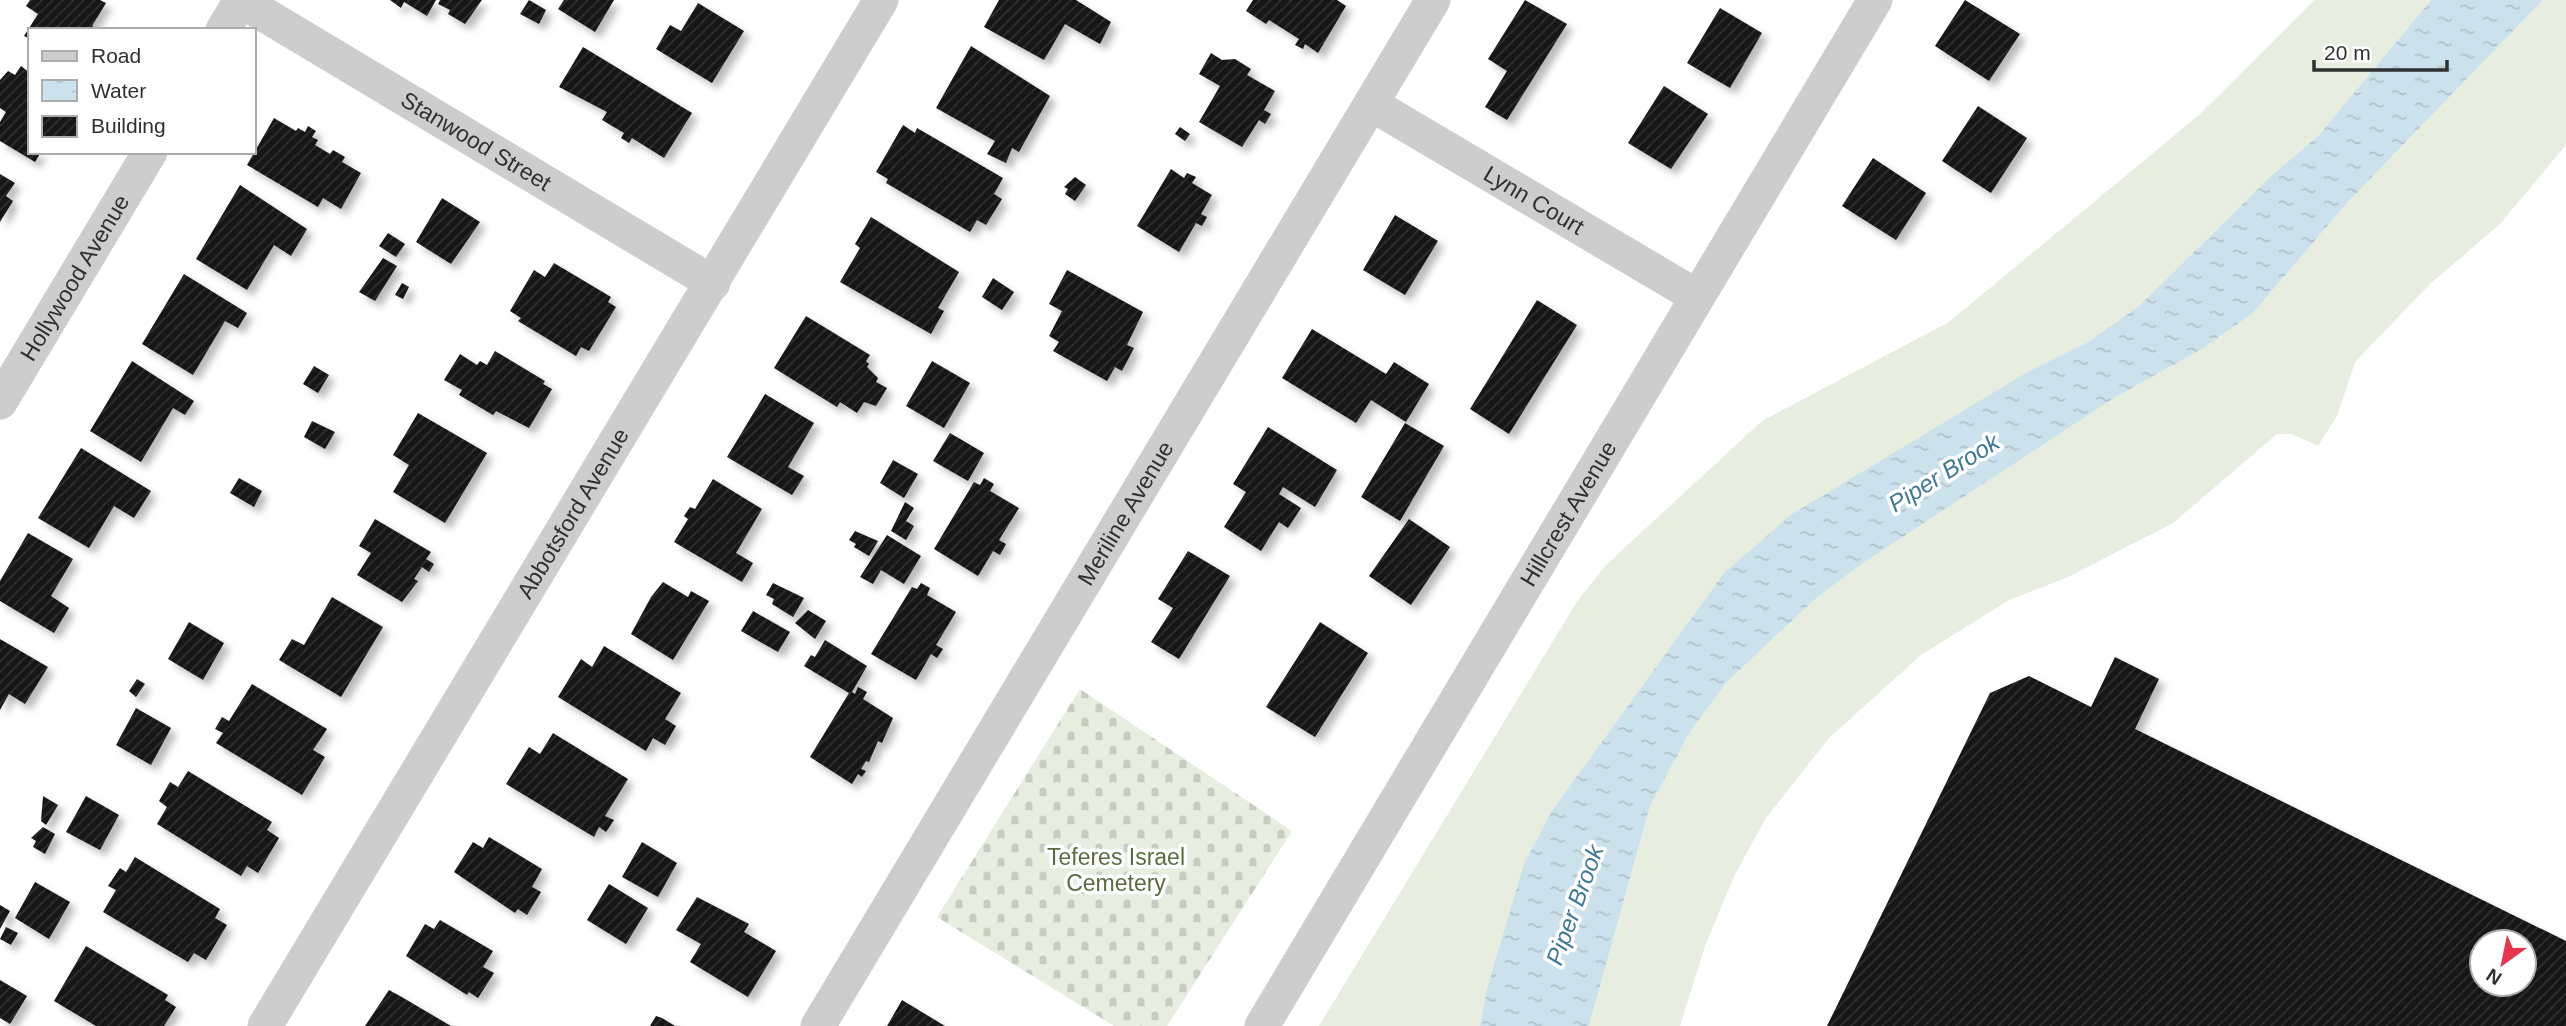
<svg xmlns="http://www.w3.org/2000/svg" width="2566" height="1026" font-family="Arial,sans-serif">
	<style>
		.grass { fill: #e7eddf }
		.cemetery { fill: url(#cemetery-stones) }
		.water { fill: url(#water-ripples) }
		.building { fill: url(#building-hatch); fill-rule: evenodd; filter: url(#shadow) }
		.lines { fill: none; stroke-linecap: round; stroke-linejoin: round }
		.street { stroke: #cdcdcd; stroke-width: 35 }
		.labels { text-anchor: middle; stroke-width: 7; stroke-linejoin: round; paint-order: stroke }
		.street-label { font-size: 23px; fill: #303030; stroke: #fff }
		.park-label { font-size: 23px; fill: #576d3d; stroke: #fff }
		.water-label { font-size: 24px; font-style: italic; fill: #3d7894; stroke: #fff }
	</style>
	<defs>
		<pattern id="cemetery-stones" width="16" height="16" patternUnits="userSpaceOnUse" patternTransform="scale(1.75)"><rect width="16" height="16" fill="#e7eddf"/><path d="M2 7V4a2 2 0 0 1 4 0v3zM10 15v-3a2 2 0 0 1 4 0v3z" fill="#c6ccc0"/></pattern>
		<pattern id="water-ripples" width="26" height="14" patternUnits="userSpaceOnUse" patternTransform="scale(1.75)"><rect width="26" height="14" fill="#cbe2ed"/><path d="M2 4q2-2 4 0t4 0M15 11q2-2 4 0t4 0" fill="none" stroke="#afc2cc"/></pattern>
		<pattern id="building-hatch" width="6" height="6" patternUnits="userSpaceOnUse" patternTransform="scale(1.75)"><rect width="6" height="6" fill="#171717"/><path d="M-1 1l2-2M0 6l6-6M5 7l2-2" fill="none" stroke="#303030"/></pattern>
		<filter id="shadow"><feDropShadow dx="6" dy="6" stdDeviation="3.5" flood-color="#0004"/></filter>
	</defs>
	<rect width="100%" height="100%" fill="#fff"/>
	<path class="grass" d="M2315 0H2431L2318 136 2271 176 2139 306 2088 342 2031 370 1724 573 1551 812 1524 865 1487 988 1480 1026H1319L1578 600 1606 565 1762 421 1949 322 2199 115Z
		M2543 0H2566V145L2499 225 2430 284 2355 362 2337 416 2318 446 2292 434H2277L2173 523 2066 578 2009 600 1921 655 1829 738 1766 818 1735 874 1705 946 1680 1026H1589L1650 806 1691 730 1727 682 1814 600 1863 563 2119 395 2202 349 2253 313 2348 202Z"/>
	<path class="cemetery" d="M1080 689 1292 831 1167 1026H1114L937 917Z"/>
	<path class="water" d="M2431 0H2543L2348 202 2253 313 2202 349 2119 395 1863 563 1814 600 1727 682 1691 730 1650 806 1589 1026H1480L1487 988 1524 864 1551 812 1724 573 1792 514 2031 370 2088 342 2139 306 2271 176 2318 136Z"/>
	<path class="building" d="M30 0H100L106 3 92 26 98 30H30V39L24 36 38 14 26 6Z
		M390 0H436L427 16 404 2 401 8Z
		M440 0H482L465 24 448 14 450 10 438 4Z
		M529 0 546 10 539 24 520 14Z
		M564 0H614L595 32 558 9Z
		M999 0H1076L1111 22 1100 44 1065 24 1044 60 984 27Z
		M1253 0H1337L1346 6 1318 53 1305 44 1303 49 1295 45 1299 39 1269 20 1266 24 1246 11Z
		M1525 0 1567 24 1507 120 1485 107 1507 71 1488 59Z
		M1965 0 2020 34 1989 81 1935 46Z
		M698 3 744 31 712 83 656 49 670 25 681 31Z
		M1720 8 1762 33 1730 88 1687 63Z
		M971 46 1050 96 1019 152 1012 148 1006 163 987 154 995 141 936 108Z
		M583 47 692 113 664 158 632 138 629 143 621 138 624 133 602 120 607 112 559 87Z
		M1211 53 1222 60 1235 59 1251 69 1247 75 1275 91 1264 110 1271 114 1265 124 1259 120 1242 147 1199 122 1220 86 1199 74Z
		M21 66 30 73V152H41L35 162 0 141V122L6 112 0 108V80L8 71 15 75Z
		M1664 86 1708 114 1671 169 1628 143Z
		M1978 106 2027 138 1991 193 1942 161Z
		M274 118 296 131 298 128 305 132 308 126 316 131 312 137 318 140 315 145 330 154 333 150 345 157 342 162 361 173 341 209 323 198 318 207 247 165Z
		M903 125 915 133 917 128 1003 178 994 194 1002 199 986 225 977 220 970 232 886 183 888 179 876 172Z
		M1180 127 1190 134 1185 141 1175 134Z
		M1873 158 1926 193 1896 240 1842 206Z
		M1171 169 1184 178 1187 173 1196 177 1192 183 1212 195 1201 214 1207 217 1202 226 1196 223 1179 252 1137 226Z
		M0 174 15 183 6 196 13 201 0 222Z
		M1075 177 1086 185 1075 201 1065 194 1068 189 1064 187Z
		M240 185 307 229 291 256 274 245 247 290 196 259Z
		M442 198 480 222 451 264 416 242Z
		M1395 215 1438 241 1405 295 1363 270Z
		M871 217 959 272 938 308 944 311 931 334 840 282 860 248 855 244Z
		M388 233 405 244 396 257 379 246Z
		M383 258 397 266 375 301 359 292Z
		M554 263 611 297 608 302 616 307 589 351 581 347 576 356 518 321 521 318 510 311 534 270 545 277Z
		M1067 270 1143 312 1127 345 1134 348 1122 371 1115 367 1107 381 1053 351 1059 342 1049 336 1062 311 1049 304Z
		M184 274 247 313 238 328 225 321 193 375 142 344Z
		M993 278 1014 292 1002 310 982 297Z
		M402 283 409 287 403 299 395 295Z
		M1537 300 1577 325 1509 434 1470 409Z
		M806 316 870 355 866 361 869 364 867 367 878 378 876 382 887 388 876 406 864 402 857 413 840 402 837 407 774 368Z
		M1312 329 1386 374 1394 362 1429 384 1406 422 1371 400 1356 423 1282 378Z
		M495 351 545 381 543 384 552 389 529 428 496 411 493 415 459 395 462 390 444 380 460 354 477 365 480 361 487 365Z
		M132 361 194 401 185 415 173 408 141 462 90 431Z
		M932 361 970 383 944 428 906 406Z
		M314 366 329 375 318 393 303 384Z
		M765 394 814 423 788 467 804 476 792 495 727 457Z
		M418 413 487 453 445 523 393 492 409 465 393 455Z
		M312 421 335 432 325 449 304 437Z
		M1405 423 1444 446 1400 521 1361 497Z
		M1268 427 1337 470 1315 507 1283 487 1279 494 1301 508 1288 528 1279 522 1261 551 1224 527 1246 492 1233 484Z
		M950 433 984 453 968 481 933 461Z
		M81 448 151 491 134 518 114 506 89 548 38 518Z
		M893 460 918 474 904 498 880 483Z
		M239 478 262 491 254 507 230 493Z
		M984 478 994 484 990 491 1019 508 999 540 1006 544 1000 555 993 551 978 576 934 549 974 482 980 485Z
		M713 479 762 509 736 553 753 563 742 582 674 542 688 519 684 516 690 507 695 509Z
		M905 502 914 508 906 521 914 526 906 540 891 531Z
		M375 519 431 552 426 559 434 564 429 572 422 567 414 579 418 581 402 602 357 575 371 553 359 546Z
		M1409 519 1450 547 1411 605 1369 576Z
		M855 531 878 541 869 556 854 547 856 544 849 540Z
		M28 533 73 559 51 596 69 608 54 633 0 601V581Z
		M887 535 921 556 904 584 881 570 873 584 860 577Z
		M1188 551 1230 576 1179 659 1151 642 1173 608 1158 599Z
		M663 582 688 597 691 591 709 601 673 660 631 634 651 597Z
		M773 583 804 598 793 617 772 604 774 599 766 595Z
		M921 583 930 588 927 595 956 612 936 645 943 649 937 658 931 654 916 680 871 654 912 587 917 589Z
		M332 597 383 627 341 697 279 660 292 639 304 645Z
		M808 610 826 621 815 639 795 623Z
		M753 611 790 632 778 652 741 631Z
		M189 622 224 643 203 680 168 659Z
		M1320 622 1368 653 1315 737 1266 707Z
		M0 639 48 667 25 704 9 694 0 710Z
		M825 640 867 666 852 692 855 694 858 687 867 692 863 699 893 718 882 743 878 741 869 762 866 761 861 769 866 771 862 777 858 774 852 784 810 757 849 693 804 666 811 655 815 657Z
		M604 646 681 693 665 719 676 726 665 745 653 738 646 751 558 697 581 659 592 667Z
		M2115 657 2159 679 2135 729 2566 941V1026H1827L1990 693 2029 676 2091 707ZM2482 942H2524V984H2482Z
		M137 679 145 684 136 697 129 691Z
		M252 684 327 729 313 750 325 757 302 795 216 743 223 733 215 729 222 717 229 721Z
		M136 708 171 728 151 765 116 745Z
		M553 733 628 779 605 816 614 820 606 832 599 827 594 837 506 784 529 747 540 754Z
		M188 771 272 822 267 830 279 838 258 873 247 866 241 876 157 824 167 807 159 801 170 782 178 787Z
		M43 796 58 805 46 825 41 821Z
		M86 796 119 815 100 850 66 832Z
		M43 827 55 834 45 854 33 847 36 841 31 838Z
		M489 837 542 869 532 887 541 892 527 915 518 909 515 913 454 872 473 842 483 848Z
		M642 842 677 863 658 897 622 877Z
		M135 857 220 909 215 918 227 925 206 960 194 953 188 962 103 912 116 890 108 886 120 868 126 872Z
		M35 882 70 902 49 939 15 918Z
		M609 884 648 908 626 944 587 920Z
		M697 897 749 924 744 932 776 951 748 997 690 962 701 944 676 930Z
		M0 905 10 911 0 929Z
		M440 920 493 951 483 967 494 973 478 998 469 992 467 995 406 956 425 924 434 929Z
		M6 927 18 933 11 945 0 939Z
		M86 946 168 995 165 1000 176 1007 164 1026H96L54 1001Z
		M0 980 27 996 10 1024 0 1018Z
		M389 990 400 996 451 1026H365Z
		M902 1000 945 1026H887Z
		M656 1016 662 1018 675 1026H650Z"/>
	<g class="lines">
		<g class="street">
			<path id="s1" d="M240 0 713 283"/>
			<path d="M223 30 241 0"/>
			<path id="s2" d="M1373 105 1696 296"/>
			<path id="s3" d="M0 402 150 152"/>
			<path id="s4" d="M265 1026 881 0"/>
			<path id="s5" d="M818 1026 1433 0"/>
			<path id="s6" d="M1262 1026 1875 0"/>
		</g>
	</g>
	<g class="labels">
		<g class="street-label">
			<text dy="8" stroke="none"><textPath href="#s1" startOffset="275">Stanwood Street</textPath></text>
			<text dy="8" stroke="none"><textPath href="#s2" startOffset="187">Lynn Court</textPath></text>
			<text dy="8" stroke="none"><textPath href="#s3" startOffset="145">Hollywood Avenue</textPath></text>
			<text dy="8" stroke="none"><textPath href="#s6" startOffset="597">Hillcrest Avenue</textPath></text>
			<text dy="8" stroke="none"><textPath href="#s4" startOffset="598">Abbotsford Avenue</textPath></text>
			<text dy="8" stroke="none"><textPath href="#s5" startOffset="598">Meriline Avenue</textPath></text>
		</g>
		<g class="park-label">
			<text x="1116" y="865">Teferes Israel<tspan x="1116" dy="26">Cemetery</tspan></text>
		</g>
		<g class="water-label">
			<text transform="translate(1944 473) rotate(-32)" y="8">Piper Brook</text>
			<text transform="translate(1575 905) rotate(-70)" y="8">Piper Brook</text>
		</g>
	</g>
	<rect x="28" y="28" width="228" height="126" fill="#ffffff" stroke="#acacac" stroke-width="2"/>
	<rect x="42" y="51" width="35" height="10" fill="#cdcdcd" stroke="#acacac" stroke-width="2"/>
	<text x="91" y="63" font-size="21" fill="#303030">Road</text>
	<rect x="42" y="80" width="35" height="21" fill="url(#water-ripples)" stroke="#acacac" stroke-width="2"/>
	<text x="91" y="98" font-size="21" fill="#303030">Water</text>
	<rect x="42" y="116" width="35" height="21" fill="url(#building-hatch)" stroke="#acacac" stroke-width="2"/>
	<text x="91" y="133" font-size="21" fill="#303030">Building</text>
	<g transform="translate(2503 963) rotate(213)"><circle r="33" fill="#ffffff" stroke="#acacac" stroke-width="2"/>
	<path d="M0-5L12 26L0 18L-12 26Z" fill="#e6344d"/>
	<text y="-10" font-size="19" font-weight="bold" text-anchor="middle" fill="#303030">N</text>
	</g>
	<path d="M2314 60v10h133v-10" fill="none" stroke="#303030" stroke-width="3.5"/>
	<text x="2324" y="60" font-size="21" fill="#303030" stroke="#ffffff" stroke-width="5" paint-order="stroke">20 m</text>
</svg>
